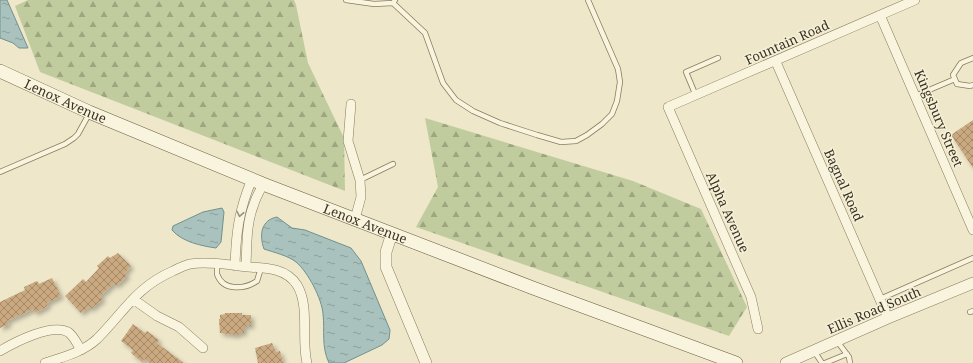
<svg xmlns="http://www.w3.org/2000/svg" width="973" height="363" font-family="'Noto Serif',serif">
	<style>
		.forest { fill: url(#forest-firs) }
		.water { fill: url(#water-ripples); stroke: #71918d }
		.building { fill: url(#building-cross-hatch); filter: url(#shadow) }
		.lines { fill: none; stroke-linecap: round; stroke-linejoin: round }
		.service-casing { stroke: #8a7b5f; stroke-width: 6 }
		.minor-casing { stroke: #8a7b5f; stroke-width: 10 }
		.tertiary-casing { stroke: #8a7b5f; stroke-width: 12 }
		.secondary-casing { stroke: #6c5c42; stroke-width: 14 }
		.service { stroke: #f8f4dd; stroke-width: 4.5 }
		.minor { stroke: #f8f4dd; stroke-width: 9 }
		.tertiary { stroke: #f8f4dd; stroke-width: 11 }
		.secondary { stroke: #f8f4dd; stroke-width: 13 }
		.oneway { stroke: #9a927f }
		.labels { text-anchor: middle; stroke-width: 3; stroke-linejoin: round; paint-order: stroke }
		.street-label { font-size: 13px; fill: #3b3121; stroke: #f5f1d9 }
	</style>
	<defs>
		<pattern id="forest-firs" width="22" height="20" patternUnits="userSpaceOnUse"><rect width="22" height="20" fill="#c1cc9e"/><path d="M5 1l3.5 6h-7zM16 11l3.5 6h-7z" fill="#9ea680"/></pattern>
		<pattern id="water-ripples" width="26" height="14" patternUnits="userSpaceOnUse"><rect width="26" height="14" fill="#aac2be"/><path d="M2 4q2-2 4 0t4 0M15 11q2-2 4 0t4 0" fill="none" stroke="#8c9e9a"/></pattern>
		<pattern id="building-cross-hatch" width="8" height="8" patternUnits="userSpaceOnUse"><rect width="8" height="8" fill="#caa981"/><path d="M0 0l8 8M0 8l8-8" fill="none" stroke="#a58a69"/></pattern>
		<filter id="shadow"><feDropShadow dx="3" dy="3" stdDeviation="2" flood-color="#0004"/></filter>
	</defs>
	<rect width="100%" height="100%" fill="#eee7ca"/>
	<path class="forest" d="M28 0H294L296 5 308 63 344 138 345 191 40 72 15 6Z
		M425 118 633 181 701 209 747 307 729 336 416 227 438 187Z"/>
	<path class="water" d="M0 0H7L28 48H19L13 43 0 38Z
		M222 208 224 212 221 242 216 248C202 246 182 242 172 230L173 226 203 212Z
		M277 217 292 228 305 230 351 248 361 261 390 330 389 339 382 345 344 363H329C321 346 325 331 323 314 322 299 308 272 296 262 289 256 273 252 264 249 259 235 261 220 277 217Z"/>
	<path class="building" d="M973 120V168L951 135Z
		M118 253 131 266 125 273 127 276 116 286 114 283 110 287 100 296 103 299 91 309 89 307 81 313 65 296 83 279 86 282 99 268 97 266 108 256 110 258Z
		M52 278 61 296 47 303 48 306 35 313 33 309 25 313 7 321 9 324 0 328V302L25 290 24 287 37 281 39 284Z
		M225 313H242V315H251V326H244V333H238V335H235L220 333 219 319H220V315L225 314Z
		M133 324 145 333 147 331 159 340 157 343 184 363H150L144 359 142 362 131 353 133 350 121 341Z
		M272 343 276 352 280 351 283 363H258L255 348Z"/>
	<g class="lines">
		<g class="service-casing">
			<path id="service" d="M346 0 374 4 393 3
				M395 0 393 3 425 33 443 83 456 100 473 111 500 123 537 135 561 142 576 141 587 135 602 124 612 114 617 101 620 82 618 69 588 0
				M973 58 961 63 953 75 957 84 970 86 973 85
				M696 96 686 72 718 58
				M915 96 955 79
				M0 172 65 144 74 138 78 134 89 114
				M360 180 393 164
				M217 264C217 267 217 271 217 274 223 292 245 289 257 281L261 268
				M880 299 973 258
				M970 312 973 311
				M837 341 849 357 850 363
				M814 351 822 363
				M825 363 847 354"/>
		</g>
		<g class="minor-casing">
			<path id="minor" d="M880 15 973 230
				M776 62 888 318
				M351 104 348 141 360 180 361 197 355 219
				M235 266C236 232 239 210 252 179
				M246 266C247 246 246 223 254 204 256 197 260 191 263 184
				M133 299 157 316 179 327 203 348
				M758 329 751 297 668 107 915 0
				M0 351C15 342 52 323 68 332 74 336 77 344 81 350
				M45 363C63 357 83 352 97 339 124 312 136 287 173 271 179 268 185 265 190 264 209 261 229 265 248 267 266 268 286 268 297 285 310 306 301 339 307 363"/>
		</g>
		<g class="tertiary-casing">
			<path id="tertiary" d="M392 233 386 252V267L426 363
				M786 363 888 318 973 283"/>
		</g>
		<g class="secondary-casing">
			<g id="secondary">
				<path id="s1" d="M0 71 89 112 263 184 533 288 736 363"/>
			</g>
		</g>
		<use href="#service" class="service"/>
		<use href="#minor" class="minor"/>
		<use href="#tertiary" class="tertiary"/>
		<use href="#secondary" class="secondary"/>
	</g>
	<defs><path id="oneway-chevron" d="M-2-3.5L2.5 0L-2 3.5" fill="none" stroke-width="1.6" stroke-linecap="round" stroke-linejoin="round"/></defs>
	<use class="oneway" href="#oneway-chevron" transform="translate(240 214) rotate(101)"/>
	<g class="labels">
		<g class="street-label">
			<text transform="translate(787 42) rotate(-24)" y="5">Fountain Road</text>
			<text dy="5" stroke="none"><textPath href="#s1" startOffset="72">Lenox Avenue</textPath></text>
			<text transform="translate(939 118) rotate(67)" y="5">Kingsbury Street</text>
			<text transform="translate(844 185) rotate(66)" y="5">Bagnal Road</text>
			<text transform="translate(728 212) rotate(66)" y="5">Alpha Avenue</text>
			<text dy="5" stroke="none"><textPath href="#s1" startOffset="396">Lenox Avenue</textPath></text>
			<text transform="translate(874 310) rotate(-23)" y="5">Ellis Road South</text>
		</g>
	</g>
</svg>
